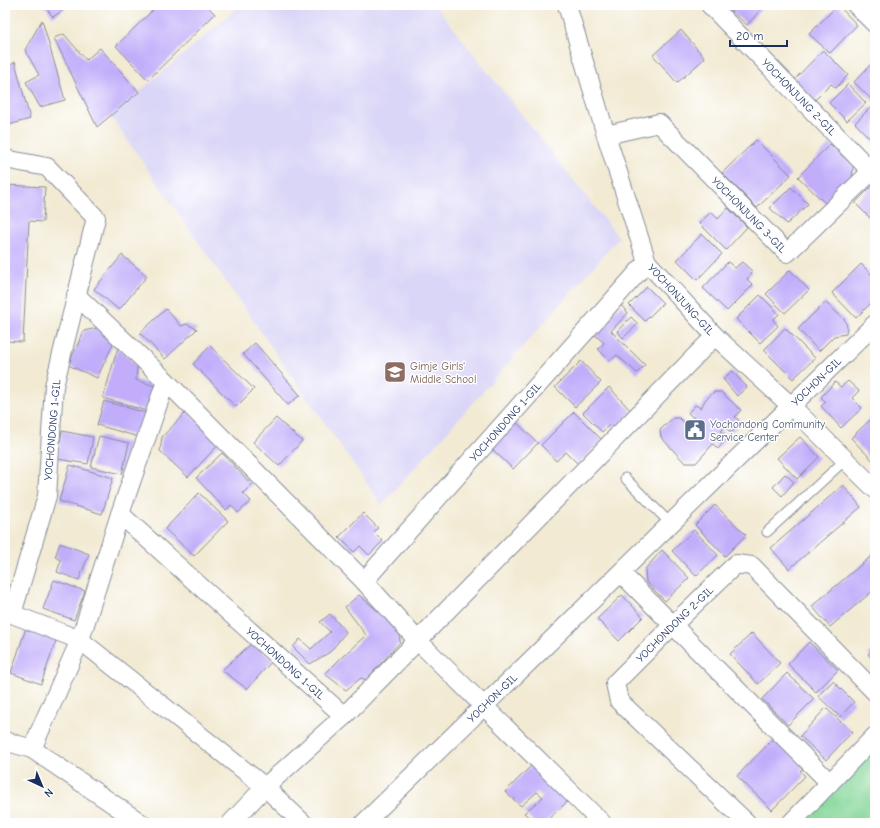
<svg xmlns="http://www.w3.org/2000/svg" width="880" height="828" font-family="'Comic Neue',sans-serif">
	<style>
		.built { fill: #dad6f7 }
		.green { fill: #83d697; stroke: #4f827a }
		.building { fill: #c1adfa }
		.lines { fill: none; stroke-linecap: round; stroke-linejoin: round }
		.lane-casing { stroke: #868c98; stroke-width: 11 }
		.street-casing { stroke: #868c98; stroke-width: 20 }
		.lane { stroke: #fff; stroke-width: 9 }
		.street { stroke: #fff; stroke-width: 18 }
		.labels { text-anchor: middle; stroke-width: 3; stroke-linejoin: round; paint-order: stroke }
		.street-label { font-size: 11px; fill: #1b2f5e; stroke: #fff }
		.education-label { font-size: 11px; fill: #785e54; stroke: #fff; text-anchor: start }
		.service-label { font-size: 11px; fill: #4e5e75; stroke: #fff; text-anchor: start }
	</style>
	<rect width="100%" height="100%" fill="#fff"/>
	<filter id="ink" filterUnits="userSpaceOnUse"><feTurbulence type="fractalNoise" baseFrequency=".025" numOctaves="2"/><feDisplacementMap in="SourceGraphic" scale="8" xChannelSelector="R" yChannelSelector="G"/><feConvolveMatrix kernelMatrix="1 2 1 2 8 2 1 2 1" color-interpolation-filters="sRGB"/></filter>
	<filter id="wash" filterUnits="userSpaceOnUse"><feTurbulence type="fractalNoise" baseFrequency=".012" numOctaves="4" result="noise"/><feDisplacementMap in="SourceGraphic" scale="16" xChannelSelector="R" yChannelSelector="G"/><feGaussianBlur stdDeviation="0.9" result="paint"/><feColorMatrix in="noise" values="0 0 0 0 0 0 0 0 0 0 0 0 0 0 0 0 0 1.4 0 .05"/><feComposite in="paint" operator="in"/></filter>
	<g filter="url(#wash)">
		<rect width="100%" height="100%" fill="#f2ead3"/>
		<path class="built" d="M241 5H435L619 238 382 505 109 114 139 92Z"/>
		<path class="green" d="M875 748V823H800Z"/>
		<g id="blocks">
			<path class="building" d="M44 5H70L53 17Z
				M158 5H206L215 14 148 80 116 46Z
				M724 5H765L747 25Z
				M838 5 857 25 830 53 809 34Z
				M42 20 65 100 40 107 26 82 39 75 25 50Z
				M681 30 705 58 677 83 653 55Z
				M64 34 86 60 100 48 139 92 97 127 54 38Z
				M823 50 848 75 836 88 831 84 815 100 794 80Z
				M875 60V103L854 82Z
				M15 62 30 119 5 126V69Z
				M848 84 866 103 847 121 829 103Z
				M871 107 875 112V144L855 123Z
				M756 140 791 175 757 208 722 173Z
				M830 144 853 166 852 179 827 205 798 177Z
				M875 183V223L855 203Z
				M5 185 45 187 43 222 29 221 23 342 5 341Z
				M791 187 808 204 787 224 770 208Z
				M728 208 747 227 726 250 699 223 711 212 718 219Z
				M702 234 722 254 697 280 677 260Z
				M122 255 147 276 119 310 94 289Z
				M728 262 735 268 742 262 753 272 747 279 753 285 727 311 703 288Z
				M861 264 875 278V299L856 318 832 293Z
				M790 270 809 290 785 313 766 294Z
				M647 287 663 303 645 321 629 305Z
				M760 295 779 314 773 320 778 326 760 343 736 319Z
				M825 302 845 320 847 327 846 334 834 336 819 351 798 329Z
				M621 305 628 313 611 331 645 365 637 373 617 355 610 361 598 349 604 343 593 333Z
				M166 309 181 326 187 324 197 329 165 359 140 333Z
				M631 317 638 324 623 338 617 331Z
				M101 327 115 340 97 378 68 365 84 331Z
				M785 328 815 358 793 379 764 350Z
				M255 343 300 395 288 405 243 354Z
				M210 346 254 389 236 407 193 364Z
				M118 347 137 366 136 380 155 386 147 411 103 398Z
				M581 361 601 382 575 407 555 387Z
				M732 371 747 387 737 396 723 379Z
				M848 381 859 391 852 398 862 408 841 428 821 406 826 402 821 397 835 382 841 387Z
				M609 387 632 412 615 429 610 424 602 432 583 413Z
				M714 392H721L741 410 735 417 741 422 731 433 725 427 721 431 728 437 718 449 713 444 696 463H685L661 437 660 430 673 418H679L688 426 694 418 688 413 695 405 701 408 705 400Z
				M104 401 146 413 139 437 97 425Z
				M187 411 220 443 188 477 160 451 162 437Z
				M574 412 602 440 578 464 566 452 556 461 541 445Z
				M873 417 875 419V463L851 438Z
				M276 418 302 441 279 466 253 442Z
				M516 422 538 443 513 469 491 448Z
				M62 431 93 437 88 464 57 459Z
				M99 436 129 443 122 474 91 467Z
				M800 437 819 457 797 479 777 458Z
				M222 453 252 485 243 493 251 501 238 513 231 505 226 510 196 478Z
				M70 465 113 478 102 514 59 501Z
				M785 474 794 482 782 496 773 487Z
				M843 485 861 507 789 569 771 548Z
				M199 493 228 521 194 556 165 529Z
				M715 505 746 535 725 556 695 525Z
				M363 513 378 528 374 532 383 541 369 555 360 546 354 552 339 537Z
				M694 530 718 555 696 576 672 551Z
				M60 543 89 554 79 580 57 572 61 560 55 557Z
				M662 550 689 578 665 601 646 582 645 569Z
				M875 553V589L830 627 812 606Z
				M54 580 85 591 74 620 43 609Z
				M359 595 399 629 400 642 366 680 361 678 346 690 325 674 342 657 366 635 345 607Z
				M622 595 643 617 619 641 597 619Z
				M330 614 346 632 330 652 310 664 293 647 300 639 311 649 330 632 320 622Z
				M27 625 58 635 41 684 11 673Z
				M752 633 780 663 758 684 730 654Z
				M809 642 838 670 816 692 788 664Z
				M252 643 273 660 247 689 222 670Z
				M875 648V663L868 654Z
				M787 673 814 699 788 725 762 699Z
				M833 681 854 702 840 717 818 696Z
				M826 708 852 732 826 760 800 736Z
				M775 737 806 767 800 771 805 776 772 810 737 776Z
				M533 764 569 800 544 823H536L524 813 543 797 537 792 521 806 505 792Z"/>
		</g>
	</g>
	<g filter="url(#ink)">
		<use href="#blocks" fill-opacity="0" stroke="#868c98" stroke-width="1"/>
		<g class="lines">
			<g class="lane-casing">
				<path id="lane" d="M625 478 671 524
					M767 532 845 460"/>
			</g>
			<g class="street-casing">
				<g id="street">
					<path id="s1" d="M567 5 606 135 647 262 715 336 791 406 875 489"/>
					<path id="s2" d="M710 5 871 171"/>
					<path d="M856 5 875 24"/>
					<path id="s3" d="M606 135 659 123 787 253 875 168"/>
					<path d="M5 159 47 167 96 218 54 386 47 496 12 614 80 640 265 787 303 823"/>
					<path d="M76 295 166 381 364 581 418 641 602 823"/>
					<path id="s4" d="M120 514 344 716"/>
					<path d="M621 573 830 783"/>
					<path id="s5" d="M364 581 647 262"/>
					<path d="M5 741 32 749 141 823"/>
					<path d="M32 749 80 640 120 514 166 381"/>
					<path d="M231 823 265 787 344 716 715 336"/>
					<path id="s6" d="M364 823 875 324"/>
					<path id="s7" d="M747 823 619 701 615 683 673 625 736 564 752 566 875 692"/>
					<path d="M791 823 875 736"/>
				</g>
			</g>
			<use href="#lane" class="lane"/>
			<use href="#street" class="street"/>
		</g>
	</g>
	<defs>
		<g id="school-square" transform="scale(1.15)"><rect x="-9" y="-9" width="18" height="18" rx="4" fill="#8d6e63" stroke="#fff"/><path d="M0-5L7-2L0 1L-7-2ZM-4 1L0 2.5L4 1V4Q0 6-4 4Z" fill="#fff"/></g>
		<g id="civic-square" transform="scale(1.15)"><rect x="-9" y="-9" width="18" height="18" rx="4" fill="#5c6f8a" stroke="#fff"/><path d="M-.6-6.5H3V-4.5H.6V-3L4-1V1h2V6H-6V1h2V-1L-.6-3ZM-1.2 2.5V6h2.4V2.5Z" fill="#fff"/></g>
	</defs>
	<g fill-rule="evenodd">
		<use href="#school-square" x="395" y="372"/>
		<use href="#civic-square" x="695" y="430"/>
	</g>
	<g class="labels">
		<g class="street-label">
			<text dy="4" stroke="none"><textPath href="#s2" startOffset="128">YOCHONJUNG 2-GIL</textPath></text>
			<text dy="4" stroke="none"><textPath href="#s3" startOffset="183">YOCHONJUNG 3-GIL</textPath></text>
			<text dy="4" stroke="none"><textPath href="#s1" startOffset="320">YOCHONJUNG-GIL</textPath></text>
			<text dy="4" stroke="none"><textPath href="#s6" startOffset="632">YOCHON-GIL</textPath></text>
			<text dy="4" stroke="none"><textPath href="#s5" startOffset="213">YOCHONDONG 1-GIL</textPath></text>
			<text transform="translate(52 430) rotate(-85)" y="4">YOCHONDONG 1-GIL</text>
			<text dy="4" stroke="none"><textPath href="#s7" startOffset="279">YOCHONDONG 2-GIL</textPath></text>
			<text dy="4" stroke="none"><textPath href="#s4" startOffset="223">YOCHONDONG 1-GIL</textPath></text>
			<text dy="4" stroke="none"><textPath href="#s6" startOffset="179">YOCHON-GIL</textPath></text>
		</g>
		<g class="education-label">
			<text x="410" y="370">Gimje Girls'<tspan x="410" dy="13">Middle School</tspan></text>
		</g>
		<g class="service-label">
			<text x="710" y="428">Yochondong Community<tspan x="710" dy="13">Service Center</tspan></text>
		</g>
	</g>
	<rect width="880" height="828" fill="none" stroke="#fff" stroke-width="20"/>
	<g transform="translate(42 786) rotate(136)" stroke="#ffffff" stroke-width="3" paint-order="stroke">
	<path d="M0-3L7 15L0 10L-7 15Z" fill="#1b2f5e"/>
	<text y="-6" font-size="11" font-weight="bold" text-anchor="middle" fill="#1b2f5e">N</text>
	</g>
	<path d="M730 40v6h57v-6" fill="none" stroke="#1b2f5e" stroke-width="2"/>
	<text x="736" y="40" font-size="12" fill="#1b2f5e" stroke="#ffffff" stroke-width="3" paint-order="stroke">20 m</text>
</svg>
